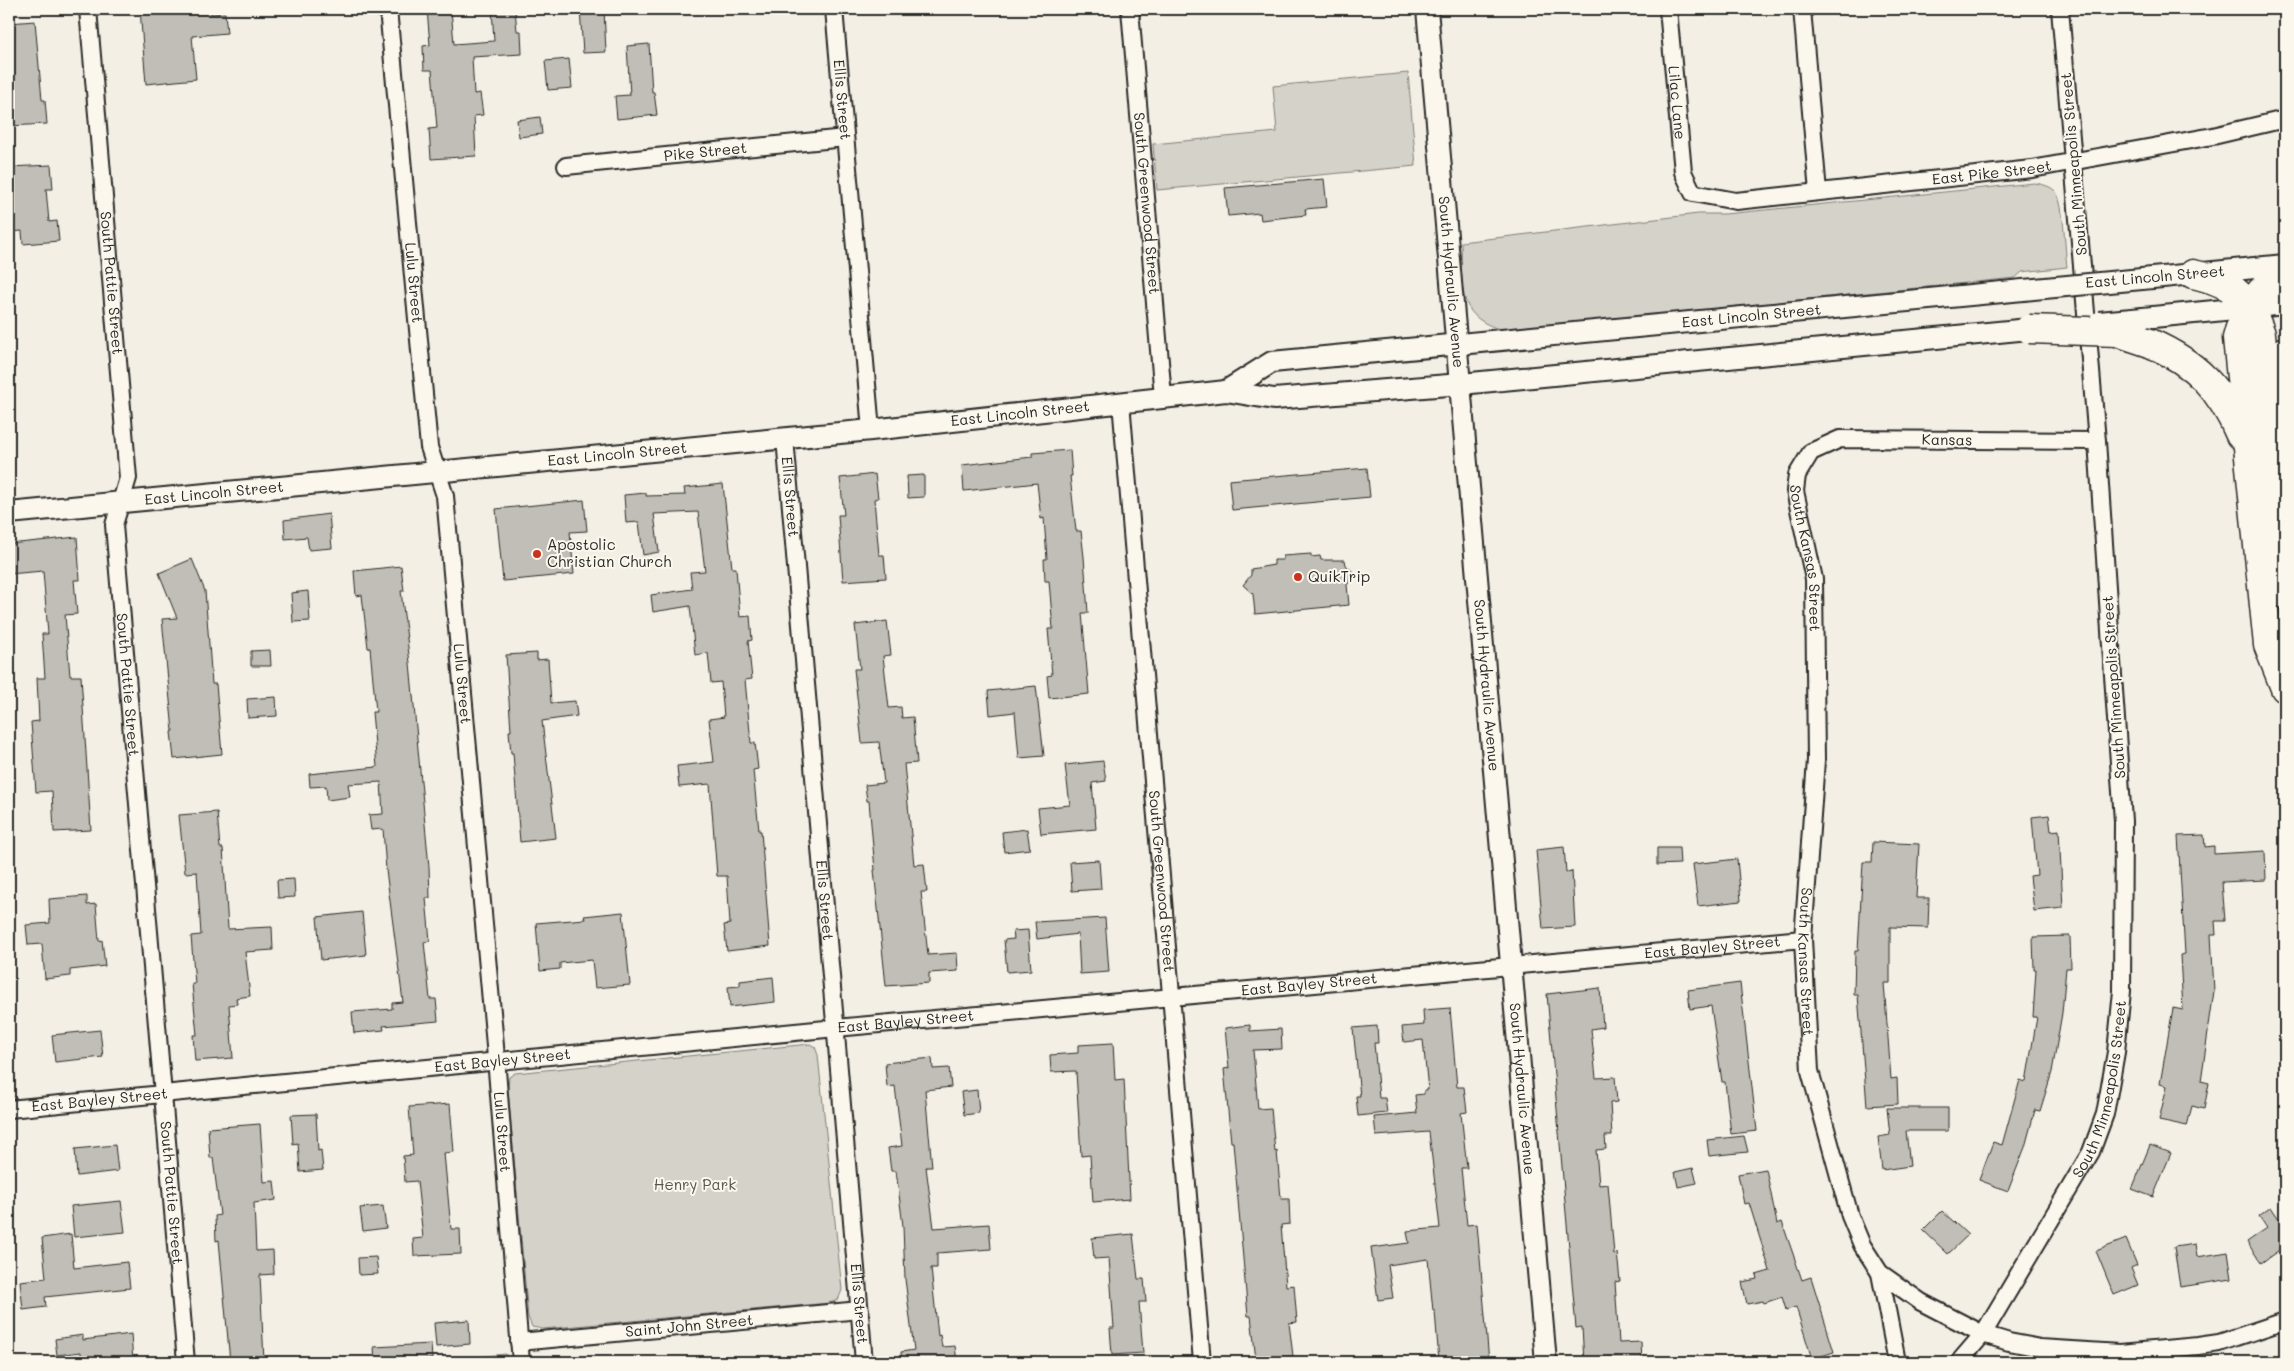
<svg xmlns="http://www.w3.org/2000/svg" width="2294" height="1371" font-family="Mali,sans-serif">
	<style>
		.green { fill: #d5d2c9; stroke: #807e7a }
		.building { fill: #c0beb6; stroke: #2b2b2b }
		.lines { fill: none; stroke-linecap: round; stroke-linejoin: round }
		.minor-casing { stroke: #2b2b2b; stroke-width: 20 }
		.tertiary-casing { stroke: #2b2b2b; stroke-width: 24 }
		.motorway-casing { stroke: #2b2b2b; stroke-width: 31 }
		.minor { stroke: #fbf7ec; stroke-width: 16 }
		.tertiary { stroke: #fbf7ec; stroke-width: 20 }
		.motorway { stroke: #fbf7ec; stroke-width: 28 }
		.tertiary-bridge-casing { stroke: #2b2b2b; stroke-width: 24; stroke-linecap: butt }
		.motorway-bridge-casing { stroke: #2b2b2b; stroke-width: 31; stroke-linecap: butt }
		.tertiary-bridge { stroke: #fbf7ec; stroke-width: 20 }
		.motorway-bridge { stroke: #fbf7ec; stroke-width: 28 }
		.poi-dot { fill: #c8321e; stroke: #fbf7ec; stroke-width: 2 }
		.labels { text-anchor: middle; stroke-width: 4; stroke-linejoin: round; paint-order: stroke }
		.street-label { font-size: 15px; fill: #2b2b2b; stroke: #fbf7ec }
		.poi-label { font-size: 15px; fill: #2b2b2b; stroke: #fbf7ec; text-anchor: start }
		.park-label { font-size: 15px; fill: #565552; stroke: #fbf7ec }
	</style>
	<rect width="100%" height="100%" fill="#f3efe4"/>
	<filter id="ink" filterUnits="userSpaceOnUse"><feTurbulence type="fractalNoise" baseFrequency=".02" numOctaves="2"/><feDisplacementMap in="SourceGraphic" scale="10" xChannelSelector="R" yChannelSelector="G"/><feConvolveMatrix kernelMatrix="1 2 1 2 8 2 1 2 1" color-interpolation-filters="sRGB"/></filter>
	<g filter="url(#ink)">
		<path class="green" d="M1408 73 1416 166 1157 190 1153 144 1277 132 1273 86Z
			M2034 183C2042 184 2051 186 2056 192 2064 204 2065 251 2067 267L2022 272 2015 278 1503 330C1454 317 1463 284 1461 242L1698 214H1725Z
			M2285 371V466L2280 385Z
			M810 1044 815 1047 818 1055 842 1290 838 1300 829 1303 543 1329 532 1327 528 1317 508 1089 509 1077 515 1073Z
			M506 1354 507 1362H426Z"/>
		<path class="building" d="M140 9H211V14L225 13 227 33 192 36 196 79 146 84Z
			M427 9H451L454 44 494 41 492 9H515L517 31H521L522 54 472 57 474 94 480 93 483 115 474 116 476 156 431 159 429 129 437 128 432 70H424L423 46 430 45Z
			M580 9H604L606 52 583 53Z
			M35 21 42 100H45L47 124 9 126V23Z
			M649 44 652 92H654L657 115 617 119 615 96 630 95 627 46Z
			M569 59 572 88 548 90 545 61Z
			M540 117 542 134 519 137 517 120Z
			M51 165 53 189H46L49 222 57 221 59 241 23 244 22 231 11 232 9 167Z
			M1324 179 1327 207 1305 209 1306 215 1261 220 1260 213 1228 216 1225 188Z
			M1070 450 1072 476H1070L1076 531H1081L1084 557 1088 613H1082L1089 694 1049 698 1047 676 1052 675 1048 629H1053L1049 581H1045L1044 559H1047L1044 518 1041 519 1037 483 964 491 962 465 1032 457V453Z
			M1367 468 1370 497 1232 510 1229 480Z
			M875 474 878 498 874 499 879 555H884L886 578 843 581 838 515H844L840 478Z
			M924 475V497L908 498 907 476Z
			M723 484 732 568H736L740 617 750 616 752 640 748 641 752 679 745 680 751 743H755L758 769 753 770 759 831H761L770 946 727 951 724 925 730 924 727 876H717L710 784 679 787 677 766 714 762 709 719 724 717 721 682 711 683 708 653 695 655 690 606 653 612 651 595 692 589 690 572 705 571 698 512 654 514 659 552 643 555 639 522 626 523 624 495 646 493V496L685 495 684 488Z
			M584 500 587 531 570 532 574 574 503 581 496 509Z
			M329 514 332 548 309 550 307 537 285 539 284 520Z
			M77 537 80 580H74L77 614 65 615 70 676H81L91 830 54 832 52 791 36 792 31 722 39 721 37 678H45L42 634H48L43 571 9 574V544Z
			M1311 554V557L1320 556 1321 560H1345L1346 565 1355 574 1347 585 1349 605 1255 614 1253 594 1243 585 1251 575V569L1274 565V560H1283V556Z
			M192 559 205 591 212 684H216L222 754 174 759 171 732 173 731 162 619 177 618 159 573Z
			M401 566 404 591H401L410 663 429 867 430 898H426L430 941 424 942 430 999H436L438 1021 383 1026 384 1030 354 1033 352 1012 392 1009V1003L403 1002 386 870 383 829 371 830 369 815 383 814 381 782 348 784 350 797 327 800 326 786 310 787 309 774 377 767 372 712H376L370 648H368L362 595 356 596 354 571Z
			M308 591 310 621 293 622 291 593Z
			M887 621 891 655 883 656 889 708 901 707 902 718 913 717 917 763 904 764 914 865 924 864 927 892H921L928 955 957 953 958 971 929 973V983L886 986 874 870H875L869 801H867L865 785 884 783 879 742 862 743 854 669H860L855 625Z
			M270 650 271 666H251V651Z
			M537 653V660L548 659 551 703 575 701 577 716 542 721 556 838 520 842 513 753H511L509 731H511L506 655Z
			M1036 686 1044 756 1019 758 1015 712 990 715 988 691Z
			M276 697 277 716 248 718 247 699Z
			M1103 761 1106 781 1092 783 1096 829 1041 834 1038 808 1070 805 1065 765Z
			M217 812 220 848H223L228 929 272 927 273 950 245 952 250 996 236 998 237 1004 229 1005 233 1058 195 1061 193 1035H197L192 984H195L191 936 201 935 197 872 185 873 179 815Z
			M2049 815 2051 831 2059 830 2063 908 2034 911 2030 876 2037 875 2032 817Z
			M1027 829 1030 849 1004 852 1002 832Z
			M2204 835 2205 847 2214 846V854L2265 851 2266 880 2222 882 2225 921H2215L2216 935H2211L2214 991 2201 1081 2209 1083 2204 1109 2192 1106 2187 1126 2159 1120 2167 1086 2160 1084 2173 1008 2183 1010 2180 955 2185 954 2178 836Z
			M1873 842 1919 844 1916 898H1929L1928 928 1890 927V983H1884L1891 1079 1897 1078 1898 1104 1867 1106 1858 995H1854L1855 951H1858L1863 862H1872Z
			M1564 847 1566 872 1572 871 1575 927 1543 929 1536 850Z
			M1657 848H1679L1680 864 1657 865Z
			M1737 859 1741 901 1698 906 1693 864Z
			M1099 860 1101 889 1072 891 1070 862Z
			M294 879 295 897 278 898 277 880Z
			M87 896V905L96 904 99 941 102 940 105 966 70 970V976L45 979 42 944 28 945 26 925 50 923 49 899Z
			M362 912 366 955 321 960 317 917Z
			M623 912 630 985 595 988 592 960 560 963V969L540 971 536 923 585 919 584 916Z
			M1105 918 1109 972 1080 974 1078 934 1037 939 1035 922Z
			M1028 930 1031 970 1007 972 1004 940 1014 939 1013 931Z
			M2070 936 2071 968H2066L2062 1013 2052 1072 2040 1111 2035 1110 2025 1147 2008 1191 1979 1180 1993 1142 2002 1145 2020 1080 2026 1082 2037 1017H2033L2036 969H2034L2033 937Z
			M773 977 775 1002 730 1007 728 987 740 986V981Z
			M1740 983 1757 1131 1731 1134 1725 1082H1722L1711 1006 1690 1009 1688 990Z
			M1600 988 1603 1027 1591 1029 1596 1078 1615 1077 1617 1102 1610 1103 1612 1136H1605L1606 1149 1596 1150 1599 1185 1608 1184 1614 1254 1617 1253 1620 1281 1615 1282 1619 1343 1641 1342 1642 1362H1584L1582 1327 1576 1328 1547 994Z
			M1450 1008 1457 1087H1464L1467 1112 1461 1113 1467 1168H1461L1467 1225 1477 1224 1489 1362H1439L1435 1311H1433L1428 1259 1388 1265 1393 1298 1378 1300 1371 1248 1409 1243 1407 1231 1440 1228 1429 1132 1376 1136 1374 1117 1417 1113 1415 1095 1424 1094V1090H1428L1423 1040 1404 1042 1402 1027 1424 1025 1423 1010Z
			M1250 1025V1031L1281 1029 1282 1049 1253 1050 1258 1109 1271 1108 1275 1152 1277 1151 1281 1199H1289L1290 1224 1281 1225 1286 1286 1294 1285 1297 1322 1289 1323 1293 1356 1256 1360 1251 1316H1248L1233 1142H1231L1224 1069 1229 1068 1225 1028Z
			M1377 1026 1378 1043H1374L1379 1098H1385L1387 1113 1358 1116 1356 1096H1360L1353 1028Z
			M100 1030 103 1057 55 1062 52 1035Z
			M1113 1043 1115 1080 1124 1079 1130 1199 1093 1202 1090 1155 1081 1156 1076 1071 1051 1072 1050 1055 1078 1053V1045Z
			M932 1058 933 1069 949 1068 951 1087 925 1090 932 1167H926L934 1228 989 1224 991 1249 937 1253V1268H931L938 1336 940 1335 942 1347 955 1346 957 1362H902L901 1352 914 1350 905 1279 903 1226 896 1171H891L888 1148 902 1146 895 1086 887 1087 885 1063Z
			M977 1090 979 1113 964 1115 961 1092Z
			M450 1104 454 1152 444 1153 451 1229H460L461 1254 414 1256 413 1239 423 1238 417 1181 405 1182 403 1156 413 1155 409 1107Z
			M1887 1108H1948V1131H1906L1910 1166 1882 1170 1878 1137 1890 1135Z
			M316 1114 318 1151 321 1150 323 1170 300 1172 298 1143 293 1144 291 1115Z
			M260 1124 264 1182 274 1181 276 1200 254 1203 256 1251 273 1250 274 1274 260 1275 264 1362H230L219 1240 216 1241 215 1216 220 1215 213 1158H210L208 1128Z
			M1744 1136 1748 1152 1709 1156 1707 1140Z
			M115 1145 118 1171 77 1176 75 1149Z
			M2150 1145 2171 1153 2153 1197 2132 1189Z
			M1693 1168 1697 1183 1678 1187 1675 1172Z
			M1766 1169 1777 1224 1782 1222 1802 1280 1811 1277 1834 1352 1812 1359 1796 1307 1786 1310 1782 1297 1764 1303 1763 1301 1747 1304 1742 1282 1757 1279 1756 1275 1770 1271 1749 1203 1744 1204 1738 1174Z
			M121 1201 125 1232 74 1237 71 1206Z
			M383 1206 386 1228 363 1231 360 1208Z
			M2271 1207 2279 1219 2285 1215V1253L2282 1248 2261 1263 2247 1242 2267 1228 2259 1216Z
			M1942 1211 1968 1235 1948 1254 1923 1230Z
			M71 1234 74 1268 127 1262 130 1288 45 1297 46 1307 23 1310 20 1281 46 1278 42 1238Z
			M1133 1234 1138 1279H1144L1146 1302H1139L1143 1353 1112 1355 1110 1328H1114L1109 1258 1094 1259 1092 1238Z
			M2126 1239 2137 1265 2131 1268 2138 1285 2114 1295 2096 1251Z
			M2195 1244 2197 1257 2228 1252 2232 1279 2180 1287 2174 1247Z
			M376 1257 378 1274 359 1275 358 1258Z
			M469 1320 470 1344 436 1347 434 1323Z
			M131 1334 133 1362H81V1352L57 1355 55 1339 83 1335V1340Z
			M431 1344 432 1359 375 1362 374 1347Z"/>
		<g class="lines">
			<g class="minor-casing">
				<g id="minor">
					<path id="s1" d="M88 9 128 478 114 525 186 1362"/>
					<path id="s2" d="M388 9 429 447 445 496 494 1034 521 1362"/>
					<path id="s3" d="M834 9 871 430"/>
					<path id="s4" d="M1130 9 1163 397"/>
					<path id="s5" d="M1668 9 1683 172 1693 193 1736 201 2032 169 2213 136 2285 119"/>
					<path d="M1802 9 1818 192"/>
					<path id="s6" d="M566 166 845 138"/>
					<path id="s7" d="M1121 402 1202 1362"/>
					<path id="s8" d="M785 438 864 1362"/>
					<path id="s9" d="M2097 441 1840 439 1811 452 1797 475 1795 491 1814 579 1816 760 1803 939 1810 1071 1850 1216 1862 1245 1880 1273 1921 1302 1983 1334 2009 1342 2040 1348 2120 1353 2198 1346 2219 1343 2285 1321"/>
					<path id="s10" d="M9 1109 836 1028 1803 939"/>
					<path d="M1880 1273 1897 1362"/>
					<path id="s11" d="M519 1342 860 1310"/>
					<path id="s12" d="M1959 1362 1983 1334 2091 1152 2105 1114 2116 1052 2122 991 2123 821 2097 441 2060 9"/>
				</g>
			</g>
			<g class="tertiary-casing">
				<g id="tertiary">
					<path id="s13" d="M1427 9 1546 1362"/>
					<path d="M2142 279 2285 265"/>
					<path d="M2143 318 2285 304"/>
					<path id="s14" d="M1226 391 1272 362 2023 290"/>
					<path id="s15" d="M9 513 871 430 1226 391 1274 399 1461 384 2029 329"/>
				</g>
			</g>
			<g class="motorway-casing">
				<path id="motorway" d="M2285 273C2261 284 2243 313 2237 338L2268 645 2285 688
					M2193 274C2233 283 2247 295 2261 334L2285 594
					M2150 343C2196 363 2221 389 2240 435
					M2274 392 2276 371 2285 351"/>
			</g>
			<use href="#minor" class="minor"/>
			<use href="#tertiary" class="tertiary"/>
			<use href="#motorway" class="motorway"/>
			<g class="tertiary-bridge-casing">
				<path id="tertiary-bridge" d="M2023 290 2142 279
					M2099 322 2143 318"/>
			</g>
			<g class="motorway-bridge-casing">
				<path id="motorway-bridge" d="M2029 329 2117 332 2150 343"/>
			</g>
			<use href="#tertiary-bridge" class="tertiary-bridge"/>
			<use href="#motorway-bridge" class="motorway-bridge"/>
		</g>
	</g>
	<g class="poi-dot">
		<circle cx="537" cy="554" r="5"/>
		<circle cx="1298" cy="577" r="5"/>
	</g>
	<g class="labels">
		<g class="street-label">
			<text dy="5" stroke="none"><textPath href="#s3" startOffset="91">Ellis Street</textPath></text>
			<text dy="5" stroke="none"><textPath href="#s5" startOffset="94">Lilac Lane</textPath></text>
			<text dy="5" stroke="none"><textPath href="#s6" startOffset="140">Pike Street</textPath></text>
			<text transform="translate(2074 164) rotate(-95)" y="5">South Minneapolis Street</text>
			<text dy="5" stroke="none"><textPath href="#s5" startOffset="488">East Pike Street</textPath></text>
			<text dy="5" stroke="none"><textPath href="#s4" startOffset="195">South Greenwood Street</textPath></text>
			<text transform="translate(2155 277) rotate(-5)" y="5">East Lincoln Street</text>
			<text dy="5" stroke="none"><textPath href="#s13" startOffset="274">South Hydraulic Avenue</textPath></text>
			<text dy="5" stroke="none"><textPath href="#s1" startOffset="275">South Pattie Street</textPath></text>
			<text dy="5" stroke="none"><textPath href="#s2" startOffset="275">Lulu Street</textPath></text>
			<text dy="5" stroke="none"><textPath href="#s14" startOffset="536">East Lincoln Street</textPath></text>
			<text dy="5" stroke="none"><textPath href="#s15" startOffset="1016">East Lincoln Street</textPath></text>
			<text transform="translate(1947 440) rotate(1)" y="5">Kansas</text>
			<text dy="5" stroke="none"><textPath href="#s15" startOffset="611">East Lincoln Street</textPath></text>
			<text dy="5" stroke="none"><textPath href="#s15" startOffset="206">East Lincoln Street</textPath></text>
			<text dy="5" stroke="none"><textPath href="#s8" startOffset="59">Ellis Street</textPath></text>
			<text dy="5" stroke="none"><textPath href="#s9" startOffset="400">South Kansas Street</textPath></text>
			<text dy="5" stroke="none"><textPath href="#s2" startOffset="680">Lulu Street</textPath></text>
			<text dy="5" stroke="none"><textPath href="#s1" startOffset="680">South Pattie Street</textPath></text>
			<text dy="5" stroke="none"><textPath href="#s13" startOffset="679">South Hydraulic Avenue</textPath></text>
			<text transform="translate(2114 687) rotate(-94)" y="5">South Minneapolis Street</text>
			<text dy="5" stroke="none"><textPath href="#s7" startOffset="481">South Greenwood Street</textPath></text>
			<text dy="5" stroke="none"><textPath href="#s8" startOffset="464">Ellis Street</textPath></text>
			<text dy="5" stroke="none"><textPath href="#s10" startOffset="1711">East Bayley Street</textPath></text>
			<text dy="5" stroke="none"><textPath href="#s9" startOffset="805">South Kansas Street</textPath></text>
			<text dy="5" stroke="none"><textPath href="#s10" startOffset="1306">East Bayley Street</textPath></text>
			<text dy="5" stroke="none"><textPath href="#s10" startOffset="901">East Bayley Street</textPath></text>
			<text dy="5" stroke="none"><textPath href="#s10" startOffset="496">East Bayley Street</textPath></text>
			<text dy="5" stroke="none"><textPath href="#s12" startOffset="312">South Minneapolis Street</textPath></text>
			<text dy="5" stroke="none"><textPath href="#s13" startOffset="1084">South Hydraulic Avenue</textPath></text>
			<text dy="5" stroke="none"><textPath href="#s10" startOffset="91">East Bayley Street</textPath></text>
			<text dy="5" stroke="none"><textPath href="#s2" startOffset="1130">Lulu Street</textPath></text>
			<text dy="5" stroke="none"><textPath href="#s1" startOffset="1190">South Pattie Street</textPath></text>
			<text dy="5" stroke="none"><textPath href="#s8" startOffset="869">Ellis Street</textPath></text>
			<text dy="5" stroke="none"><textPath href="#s11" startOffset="171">Saint John Street</textPath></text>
		</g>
		<g class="poi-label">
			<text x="547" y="550">Apostolic<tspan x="547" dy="17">Christian Church</tspan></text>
			<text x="1308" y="582">QuikTrip</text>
		</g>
		<g class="park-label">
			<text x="695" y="1190">Henry Park</text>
		</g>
	</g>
	<rect width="2294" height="1371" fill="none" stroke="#fbf7ec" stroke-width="30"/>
	<rect x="15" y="15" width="2264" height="1341" fill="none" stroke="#2b2b2b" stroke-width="2" filter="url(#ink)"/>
</svg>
